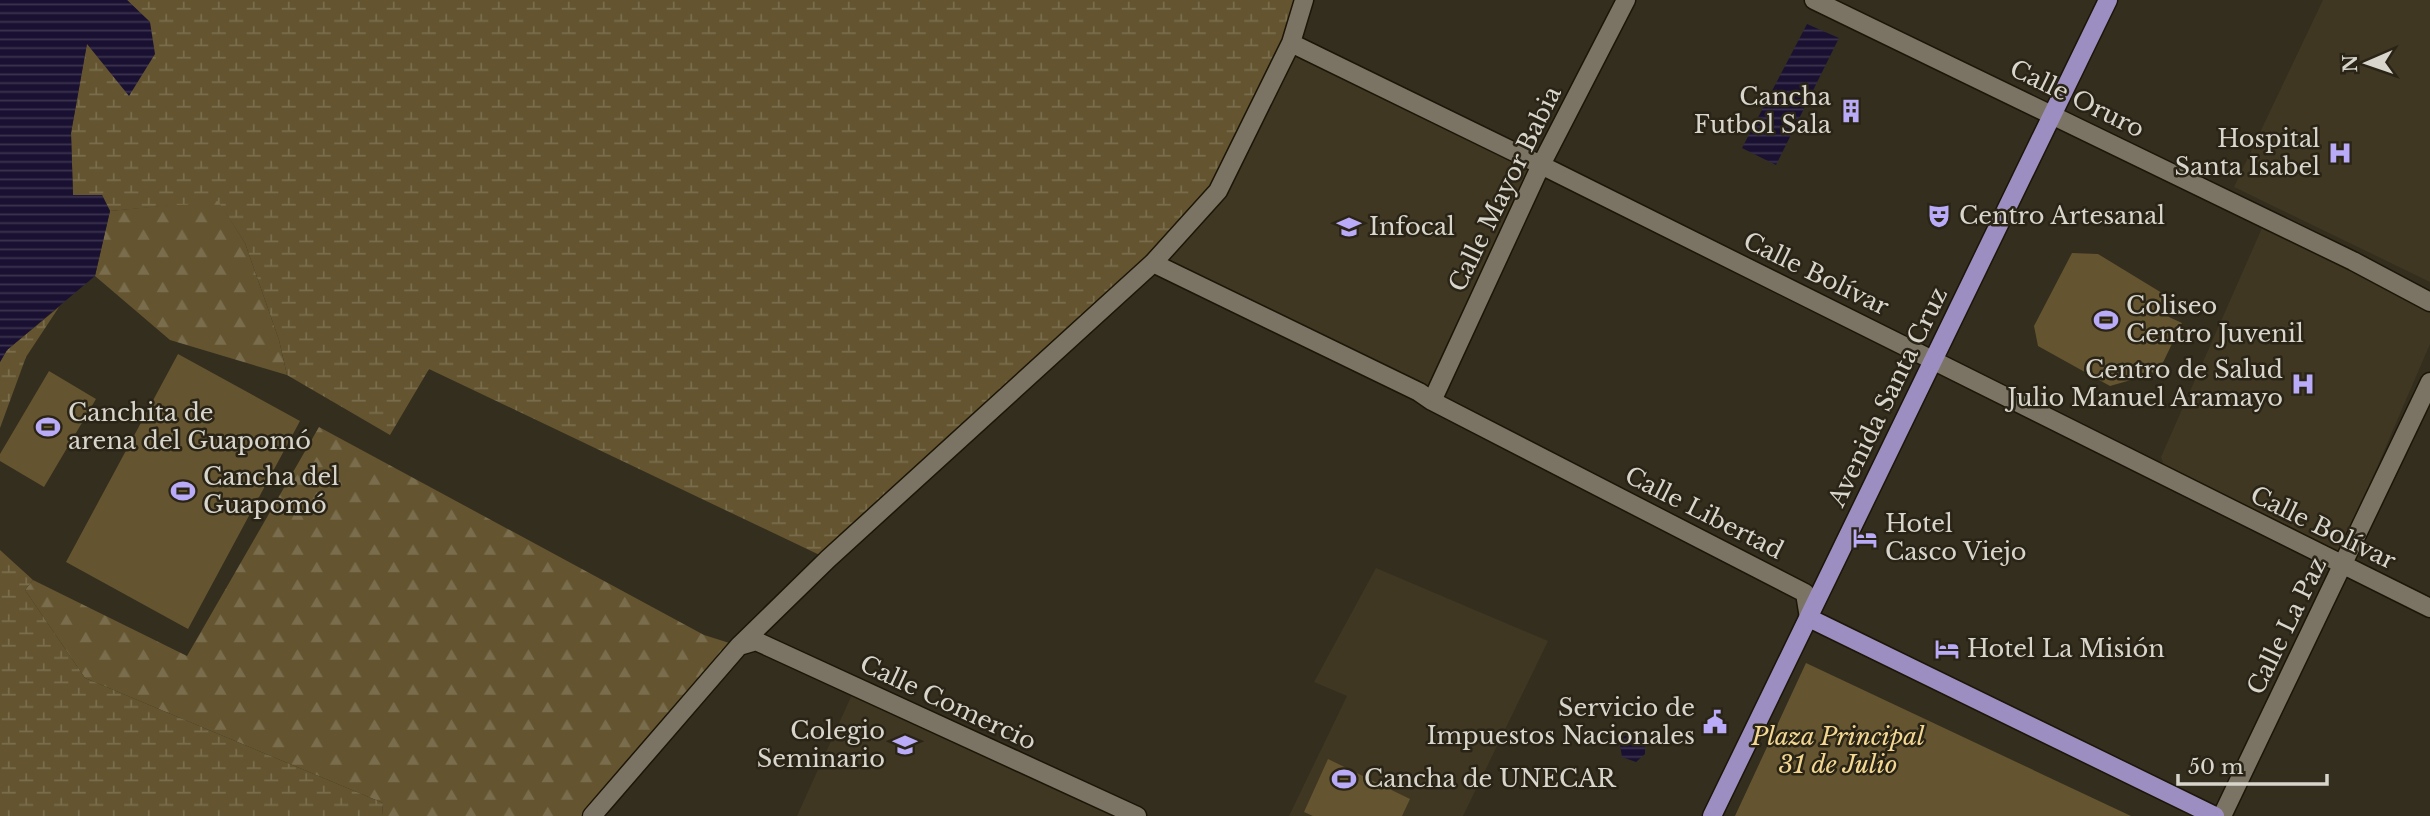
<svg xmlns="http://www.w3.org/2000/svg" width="2430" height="816" font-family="'Libre Baskerville',serif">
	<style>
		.built { fill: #3f3722 }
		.forest { fill: url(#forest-firs) }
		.wetland { fill: url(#wetland-marsh) }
		.park { fill: #645530 }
		.water { fill: url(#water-rules) }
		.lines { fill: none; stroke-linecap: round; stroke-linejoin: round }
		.minor-casing { stroke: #1b1608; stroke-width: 21 }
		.major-casing { stroke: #1b1608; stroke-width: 21 }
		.minor { stroke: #7b7464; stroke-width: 18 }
		.major { stroke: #9d8ec1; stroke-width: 18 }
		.labels { text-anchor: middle; stroke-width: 5; stroke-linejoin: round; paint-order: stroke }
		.poi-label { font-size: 24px; fill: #d8d5cc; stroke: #2a2416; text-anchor: start }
		.street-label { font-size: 24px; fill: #d8d5cc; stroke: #2a2416 }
		.park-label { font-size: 24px; font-style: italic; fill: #f4d892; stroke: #2a2416 }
	</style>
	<defs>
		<pattern id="forest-firs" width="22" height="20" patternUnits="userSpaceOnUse" patternTransform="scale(1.75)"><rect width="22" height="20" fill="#645530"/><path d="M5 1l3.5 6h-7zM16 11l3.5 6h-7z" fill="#796d4d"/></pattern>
		<pattern id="wetland-marsh" width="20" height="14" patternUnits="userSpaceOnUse" patternTransform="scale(1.75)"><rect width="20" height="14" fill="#645530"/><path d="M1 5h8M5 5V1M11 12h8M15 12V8" fill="none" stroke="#796d4d"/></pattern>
		<pattern id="water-rules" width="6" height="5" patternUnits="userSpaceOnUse" patternTransform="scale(1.75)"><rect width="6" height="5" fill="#1a1132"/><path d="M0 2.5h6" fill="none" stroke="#3b334e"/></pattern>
	</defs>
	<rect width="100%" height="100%" fill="#342e1f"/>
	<path class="built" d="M2323 0H2430V282L2234 187Z
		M1291 43 1541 165 1432 401 1153 263Z
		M2266 219 2430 302V344L2338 558 2164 466 2161 457Z
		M1376 568 1548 641 1463 816H1289L1347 696 1314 682Z
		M855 688 1137 816H797Z"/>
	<path class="forest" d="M218 200 245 243 279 340 287 375 170 340 95 276 110 211Z
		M319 427 704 635 739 646 592 816H382L383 803 85 678 25 590 33 580 187 656Z"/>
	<path class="wetland" d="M127 0H1296L1291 43 1218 191 828 559 429 369 390 435 287 375 279 340 245 243 218 201 110 211 102 195 73 196 71 133 87 43 150 22Z
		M59 307 26 357 0 428V362L7 350Z
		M0 550 33 580 25 590 85 678 383 803 382 816H0Z"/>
	<path class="park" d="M2072 253 2098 254 2162 293 2169 317 2182 323 2157 375 2148 370 2131 380 2110 386 2038 346 2034 326Z
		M178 354 300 421 188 629 66 562Z
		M49 371 96 399 44 487 0 461V454Z
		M1806 663 2131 816H1735Z
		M1328 759 1410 799 1402 816H1313L1304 812Z"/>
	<path class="water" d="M0 0H127L150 22 155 54 129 96 87 44 71 133 73 195H102L110 211 95 276 7 350 0 362Z
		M1807 24 1839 38 1776 165 1742 148Z
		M1631 733 1645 741V754L1636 762 1622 757 1619 739Z"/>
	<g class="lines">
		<g class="minor-casing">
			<path id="minor" d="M1814 0 2353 261 2430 302
				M1291 43 1541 165 2430 608
				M1153 263 1419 392 1432 401 1805 593 1809 618
				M1432 401 1541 165 1626 0
				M739 646 756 641 1137 816
				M592 816 739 646 828 559 1153 263 1218 191 1291 43 1304 0
				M2222 816 2430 382"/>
		</g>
		<g class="major-casing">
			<path id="major" d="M1809 618 2215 816
				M1712 816 2108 0"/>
		</g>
		<use href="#minor" class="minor"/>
		<use href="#major" class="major"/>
	</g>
	<defs>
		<g id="building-bare" transform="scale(1.89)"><path d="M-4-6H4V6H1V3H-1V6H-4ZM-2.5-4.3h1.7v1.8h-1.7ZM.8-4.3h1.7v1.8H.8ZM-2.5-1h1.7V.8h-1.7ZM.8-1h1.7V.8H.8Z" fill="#b9abf7" stroke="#2a2416" stroke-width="2.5" paint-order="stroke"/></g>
		<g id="hospital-bare" transform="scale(1.89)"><path d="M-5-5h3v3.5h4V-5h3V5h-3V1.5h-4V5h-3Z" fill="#b9abf7" stroke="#2a2416" stroke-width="2.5" paint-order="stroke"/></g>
		<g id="theatre-bare" transform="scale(1.89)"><path d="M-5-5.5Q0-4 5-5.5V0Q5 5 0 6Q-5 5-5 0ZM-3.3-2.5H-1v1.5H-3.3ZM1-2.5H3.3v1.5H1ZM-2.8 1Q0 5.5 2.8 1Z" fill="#b9abf7" stroke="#2a2416" stroke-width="2.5" paint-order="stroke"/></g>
		<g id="university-bare" transform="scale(1.89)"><path d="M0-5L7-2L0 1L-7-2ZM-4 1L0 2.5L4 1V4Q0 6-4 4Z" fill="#b9abf7" stroke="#2a2416" stroke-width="2.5" paint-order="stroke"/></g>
		<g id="stadium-bare" transform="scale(1.89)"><path d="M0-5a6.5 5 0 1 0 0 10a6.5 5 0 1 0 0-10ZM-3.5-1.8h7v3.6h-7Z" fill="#b9abf7" stroke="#2a2416" stroke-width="2.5" paint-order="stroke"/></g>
		<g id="hotel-bare" transform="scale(1.89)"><path d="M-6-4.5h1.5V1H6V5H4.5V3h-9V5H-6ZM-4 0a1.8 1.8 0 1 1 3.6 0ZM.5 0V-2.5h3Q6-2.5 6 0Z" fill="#b9abf7" stroke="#2a2416" stroke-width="2.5" paint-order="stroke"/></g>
		<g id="civic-bare" transform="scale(1.89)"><path d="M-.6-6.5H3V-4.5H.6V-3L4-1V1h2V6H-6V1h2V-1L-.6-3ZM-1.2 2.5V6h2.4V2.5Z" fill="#b9abf7" stroke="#2a2416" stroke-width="2.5" paint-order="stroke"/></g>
		<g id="school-bare" transform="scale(1.89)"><path d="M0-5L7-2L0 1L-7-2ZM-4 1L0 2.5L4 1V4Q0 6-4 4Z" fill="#b9abf7" stroke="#2a2416" stroke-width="2.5" paint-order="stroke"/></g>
	</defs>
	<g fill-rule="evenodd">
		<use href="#building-bare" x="1851" y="111"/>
		<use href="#hospital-bare" x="2340" y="153"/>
		<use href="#theatre-bare" x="1939" y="216"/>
		<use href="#university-bare" x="1349" y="227"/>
		<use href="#stadium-bare" x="2106" y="320"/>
		<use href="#hospital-bare" x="2303" y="384"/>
		<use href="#stadium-bare" x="48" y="427"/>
		<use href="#stadium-bare" x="183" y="491"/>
		<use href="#hotel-bare" x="1865" y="538"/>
		<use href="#hotel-bare" x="1947" y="649"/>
		<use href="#civic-bare" x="1715" y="722"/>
		<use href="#school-bare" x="905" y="745"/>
		<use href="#stadium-bare" x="1344" y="779"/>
	</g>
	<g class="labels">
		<g class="poi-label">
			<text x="1831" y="105" text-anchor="end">Cancha<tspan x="1831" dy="28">Futbol Sala</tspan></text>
			<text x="2320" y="147" text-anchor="end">Hospital<tspan x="2320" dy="28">Santa Isabel</tspan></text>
			<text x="1959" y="224">Centro Artesanal</text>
			<text x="1369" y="235">Infocal</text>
			<text x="2126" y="314">Coliseo<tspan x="2126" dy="28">Centro Juvenil</tspan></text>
			<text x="2283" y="378" text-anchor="end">Centro de Salud<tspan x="2283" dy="28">Julio Manuel Aramayo</tspan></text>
			<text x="68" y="421">Canchita de<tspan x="68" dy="28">arena del Guapomó</tspan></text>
			<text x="203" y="485">Cancha del<tspan x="203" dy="28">Guapomó</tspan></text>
			<text x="1885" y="532">Hotel<tspan x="1885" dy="28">Casco Viejo</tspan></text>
			<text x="1967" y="657">Hotel La Misión</text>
			<text x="1695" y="716" text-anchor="end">Servicio de<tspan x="1695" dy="28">Impuestos Nacionales</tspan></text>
			<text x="885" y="739" text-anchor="end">Colegio<tspan x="885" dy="28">Seminario</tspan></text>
			<text x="1364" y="787">Cancha de UNECAR</text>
		</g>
		<g class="street-label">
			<text transform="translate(2077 99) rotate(26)" y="8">Calle Oruro</text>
			<text transform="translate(1505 189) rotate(-64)" y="8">Calle Mayor Babia</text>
			<text transform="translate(1816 274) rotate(26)" y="8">Calle Bolívar</text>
			<text transform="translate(1888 397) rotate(-64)" y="8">Avenida Santa Cruz</text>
			<text transform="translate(1704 513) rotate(27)" y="8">Calle Libertad</text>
			<text transform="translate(2323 528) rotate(26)" y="8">Calle Bolívar</text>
			<text transform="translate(2287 626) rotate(-64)" y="8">Calle La Paz</text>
			<text transform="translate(948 703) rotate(25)" y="8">Calle Comercio</text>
		</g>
		<g class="park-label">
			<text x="1838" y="745">Plaza Principal<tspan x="1838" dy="28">31 de Julio</tspan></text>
		</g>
	</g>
	<g transform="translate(2367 63) rotate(268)" stroke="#2a2416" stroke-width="5" paint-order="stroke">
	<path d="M0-5L12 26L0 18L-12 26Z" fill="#d8d5cc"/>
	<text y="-10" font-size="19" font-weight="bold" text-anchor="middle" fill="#d8d5cc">N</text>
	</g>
	<path d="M2178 774v10h149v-10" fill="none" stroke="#d8d5cc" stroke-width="3.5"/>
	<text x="2188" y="774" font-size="21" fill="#d8d5cc" stroke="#2a2416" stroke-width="5" paint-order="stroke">50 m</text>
</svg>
